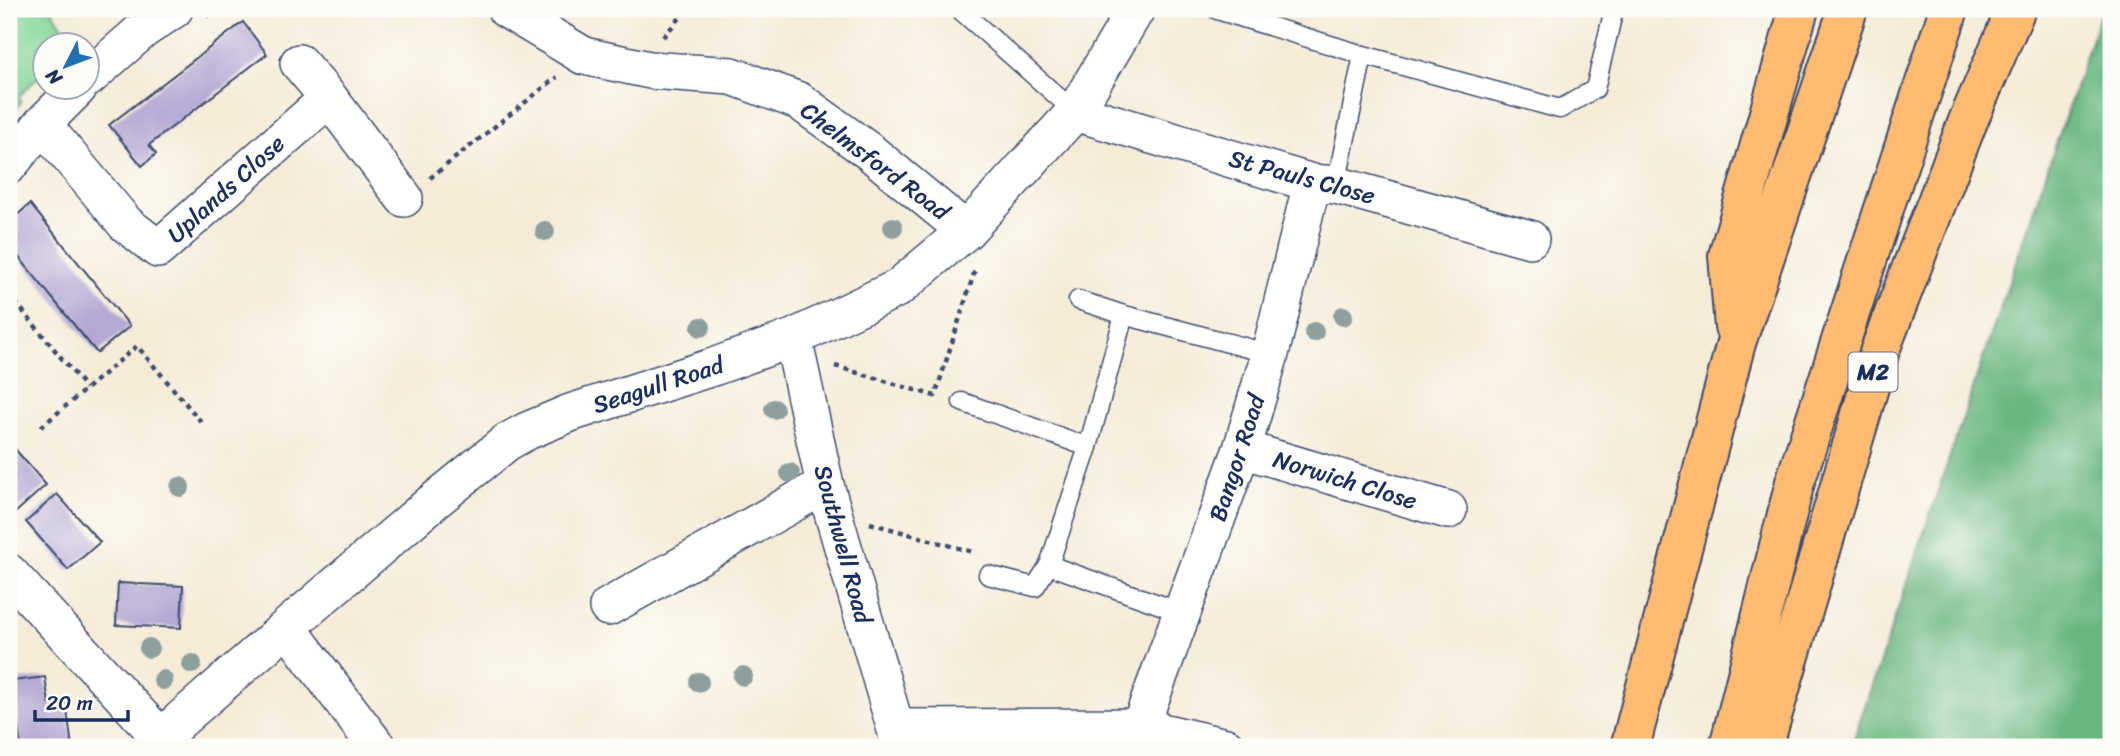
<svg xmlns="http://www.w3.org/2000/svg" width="2120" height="756" font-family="Sriracha,sans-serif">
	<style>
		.green { fill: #82d698; stroke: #4e827b; stroke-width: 2 }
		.forest { fill: #69b780; stroke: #42736f; stroke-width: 2 }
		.building { fill: #b3a9d4 }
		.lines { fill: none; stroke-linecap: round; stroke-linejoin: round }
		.lane-casing { stroke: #3c4b70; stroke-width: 21 }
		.street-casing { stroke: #3c4b70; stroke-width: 40 }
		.highway-casing { stroke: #3c4b70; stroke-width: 42 }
		.path { stroke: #3c4b70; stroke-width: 4.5; stroke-dasharray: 5 5; stroke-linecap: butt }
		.lane { stroke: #fff; stroke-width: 18 }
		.street { stroke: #fff; stroke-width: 37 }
		.highway { stroke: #ffbb71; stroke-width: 38 }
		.tree { fill: #8ea09e }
		.labels { text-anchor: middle; stroke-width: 6; stroke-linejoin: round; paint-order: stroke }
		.shield { fill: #fdfcf7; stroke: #5f6c8c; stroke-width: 2 }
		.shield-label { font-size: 23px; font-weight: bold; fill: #1b2f5e }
		.street-label { font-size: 24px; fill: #1b2f5e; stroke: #fdfcf7 }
	</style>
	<rect width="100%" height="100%" fill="#fdfcf7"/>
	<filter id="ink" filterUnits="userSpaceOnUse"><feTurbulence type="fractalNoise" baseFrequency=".0143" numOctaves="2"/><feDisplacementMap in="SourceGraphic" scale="14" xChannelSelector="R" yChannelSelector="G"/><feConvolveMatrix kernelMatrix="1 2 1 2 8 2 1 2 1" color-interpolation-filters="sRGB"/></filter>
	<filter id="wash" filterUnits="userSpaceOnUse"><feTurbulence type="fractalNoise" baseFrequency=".00686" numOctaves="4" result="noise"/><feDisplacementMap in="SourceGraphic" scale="28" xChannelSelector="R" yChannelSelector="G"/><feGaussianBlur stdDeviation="1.57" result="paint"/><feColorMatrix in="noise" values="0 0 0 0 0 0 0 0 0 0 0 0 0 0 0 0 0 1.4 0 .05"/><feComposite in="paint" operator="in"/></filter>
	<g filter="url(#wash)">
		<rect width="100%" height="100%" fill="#f5ecd8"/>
		<path class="green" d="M9 9H51L75 45 46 46 45 78 40 75 19 96 21 102 9 116Z"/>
		<path class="forest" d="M2102 9H2111V747H1851Z"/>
		<g id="blocks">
			<path class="building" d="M243 22 267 54 149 145 156 154 142 166 109 125Z
				M30 204 130 326 97 353 9 245V222Z
				M9 442 46 485 15 513 9 505Z
				M57 494 100 542 68 570 26 522Z
				M118 583 183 586 181 628 116 625Z
				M45 677 49 704 66 702 72 747H21L12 681Z"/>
		</g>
	</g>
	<g filter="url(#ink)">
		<use href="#blocks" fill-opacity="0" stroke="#3c4b70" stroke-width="2"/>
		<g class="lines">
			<g class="lane-casing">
				<path id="lane" d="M959 9 1075 112
					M1217 10 1363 55 1560 109 1595 89 1614 9
					M1336 185 1363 55
					M1078 300 1124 315
					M962 402 1088 447
					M988 575 1035 587 1049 565
					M1183 613 1049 565 1088 447 1124 315 1270 354"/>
			</g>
			<g class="street-casing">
				<path id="street" d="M506 9 584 56 650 70 732 76 799 101 870 152 966 231
					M299 63 329 98
					M88 78 144 29 174 9
					M1075 112 1312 183 1336 185 1530 239
					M42 124 126 224 158 249 329 98 404 198
					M9 165 42 124 78 88
					M793 338 825 485 901 747
					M1242 449 1448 510
					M9 573 161 738
					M608 607 825 485
					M287 627 377 747
					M1140 727 1242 449 1270 354 1312 183
					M897 728 1140 727 1226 747
					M153 747 178 722 287 627 433 502 507 442 527 431 570 413 716 366 793 338 898 288 966 231 1075 112 1136 9"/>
			</g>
			<g class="highway-casing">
				<path id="highway" d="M1734 327 1728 256 1799 9
					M1630 747 1736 343 1848 9
					M1729 747 1795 482 1949 9
					M1763 747 1880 350 1968 121 2016 9"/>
			</g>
			<path class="path" d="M461 9 473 15
				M207 16 218 9
				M663 37 688 9
				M430 178 557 77
				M9 294 86 388
				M835 366 935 396 976 267
				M41 427 137 346 203 424
				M870 523 976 553"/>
			<use href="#lane" class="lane"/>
			<use href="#street" class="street"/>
			<use href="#highway" class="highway"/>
		</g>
		<g class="tree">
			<circle cx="893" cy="227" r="10"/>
			<circle cx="545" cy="231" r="10"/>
			<circle cx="1343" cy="316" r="10"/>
			<circle cx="701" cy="327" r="10"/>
			<circle cx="1314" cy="332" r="10"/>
			<circle cx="774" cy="409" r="10"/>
			<circle cx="790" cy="473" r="10"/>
			<circle cx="180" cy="487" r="10"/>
			<circle cx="149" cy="648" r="10"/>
			<circle cx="192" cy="664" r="10"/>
			<circle cx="743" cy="676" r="10"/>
			<circle cx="163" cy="680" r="10"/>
			<circle cx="699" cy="682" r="10"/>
		</g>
	</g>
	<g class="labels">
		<rect class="shield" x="1848.5" y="352.5" width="49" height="39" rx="5"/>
		<g class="shield-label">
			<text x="1873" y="380">M2</text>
		</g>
		<g class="street-label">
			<text transform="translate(875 161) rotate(37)" y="8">Chelmsford Road</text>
			<text transform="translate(1302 177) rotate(15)" y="8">St Pauls Close</text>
			<text transform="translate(226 189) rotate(-42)" y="8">Uplands Close</text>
			<text transform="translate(658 385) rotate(-18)" y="8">Seagull Road</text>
			<text transform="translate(1237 458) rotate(-72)" y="8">Bangor Road</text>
			<text transform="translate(1345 480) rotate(17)" y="8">Norwich Close</text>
			<text transform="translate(843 544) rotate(75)" y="8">Southwell Road</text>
		</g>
	</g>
	<rect width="2120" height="756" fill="none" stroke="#fdfcf7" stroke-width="35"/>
	<g transform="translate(66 66) rotate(228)"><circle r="33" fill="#fdfcf7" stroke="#a3aaba" stroke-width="2"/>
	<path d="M0-5L12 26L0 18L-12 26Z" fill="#1f6fb2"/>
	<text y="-10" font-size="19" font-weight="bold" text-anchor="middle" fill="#1b2f5e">N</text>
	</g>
	<path d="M35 710v10h93v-10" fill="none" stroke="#1b2f5e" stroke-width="3.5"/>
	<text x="46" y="710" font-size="21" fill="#1b2f5e" stroke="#fdfcf7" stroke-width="5" paint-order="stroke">20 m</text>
</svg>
